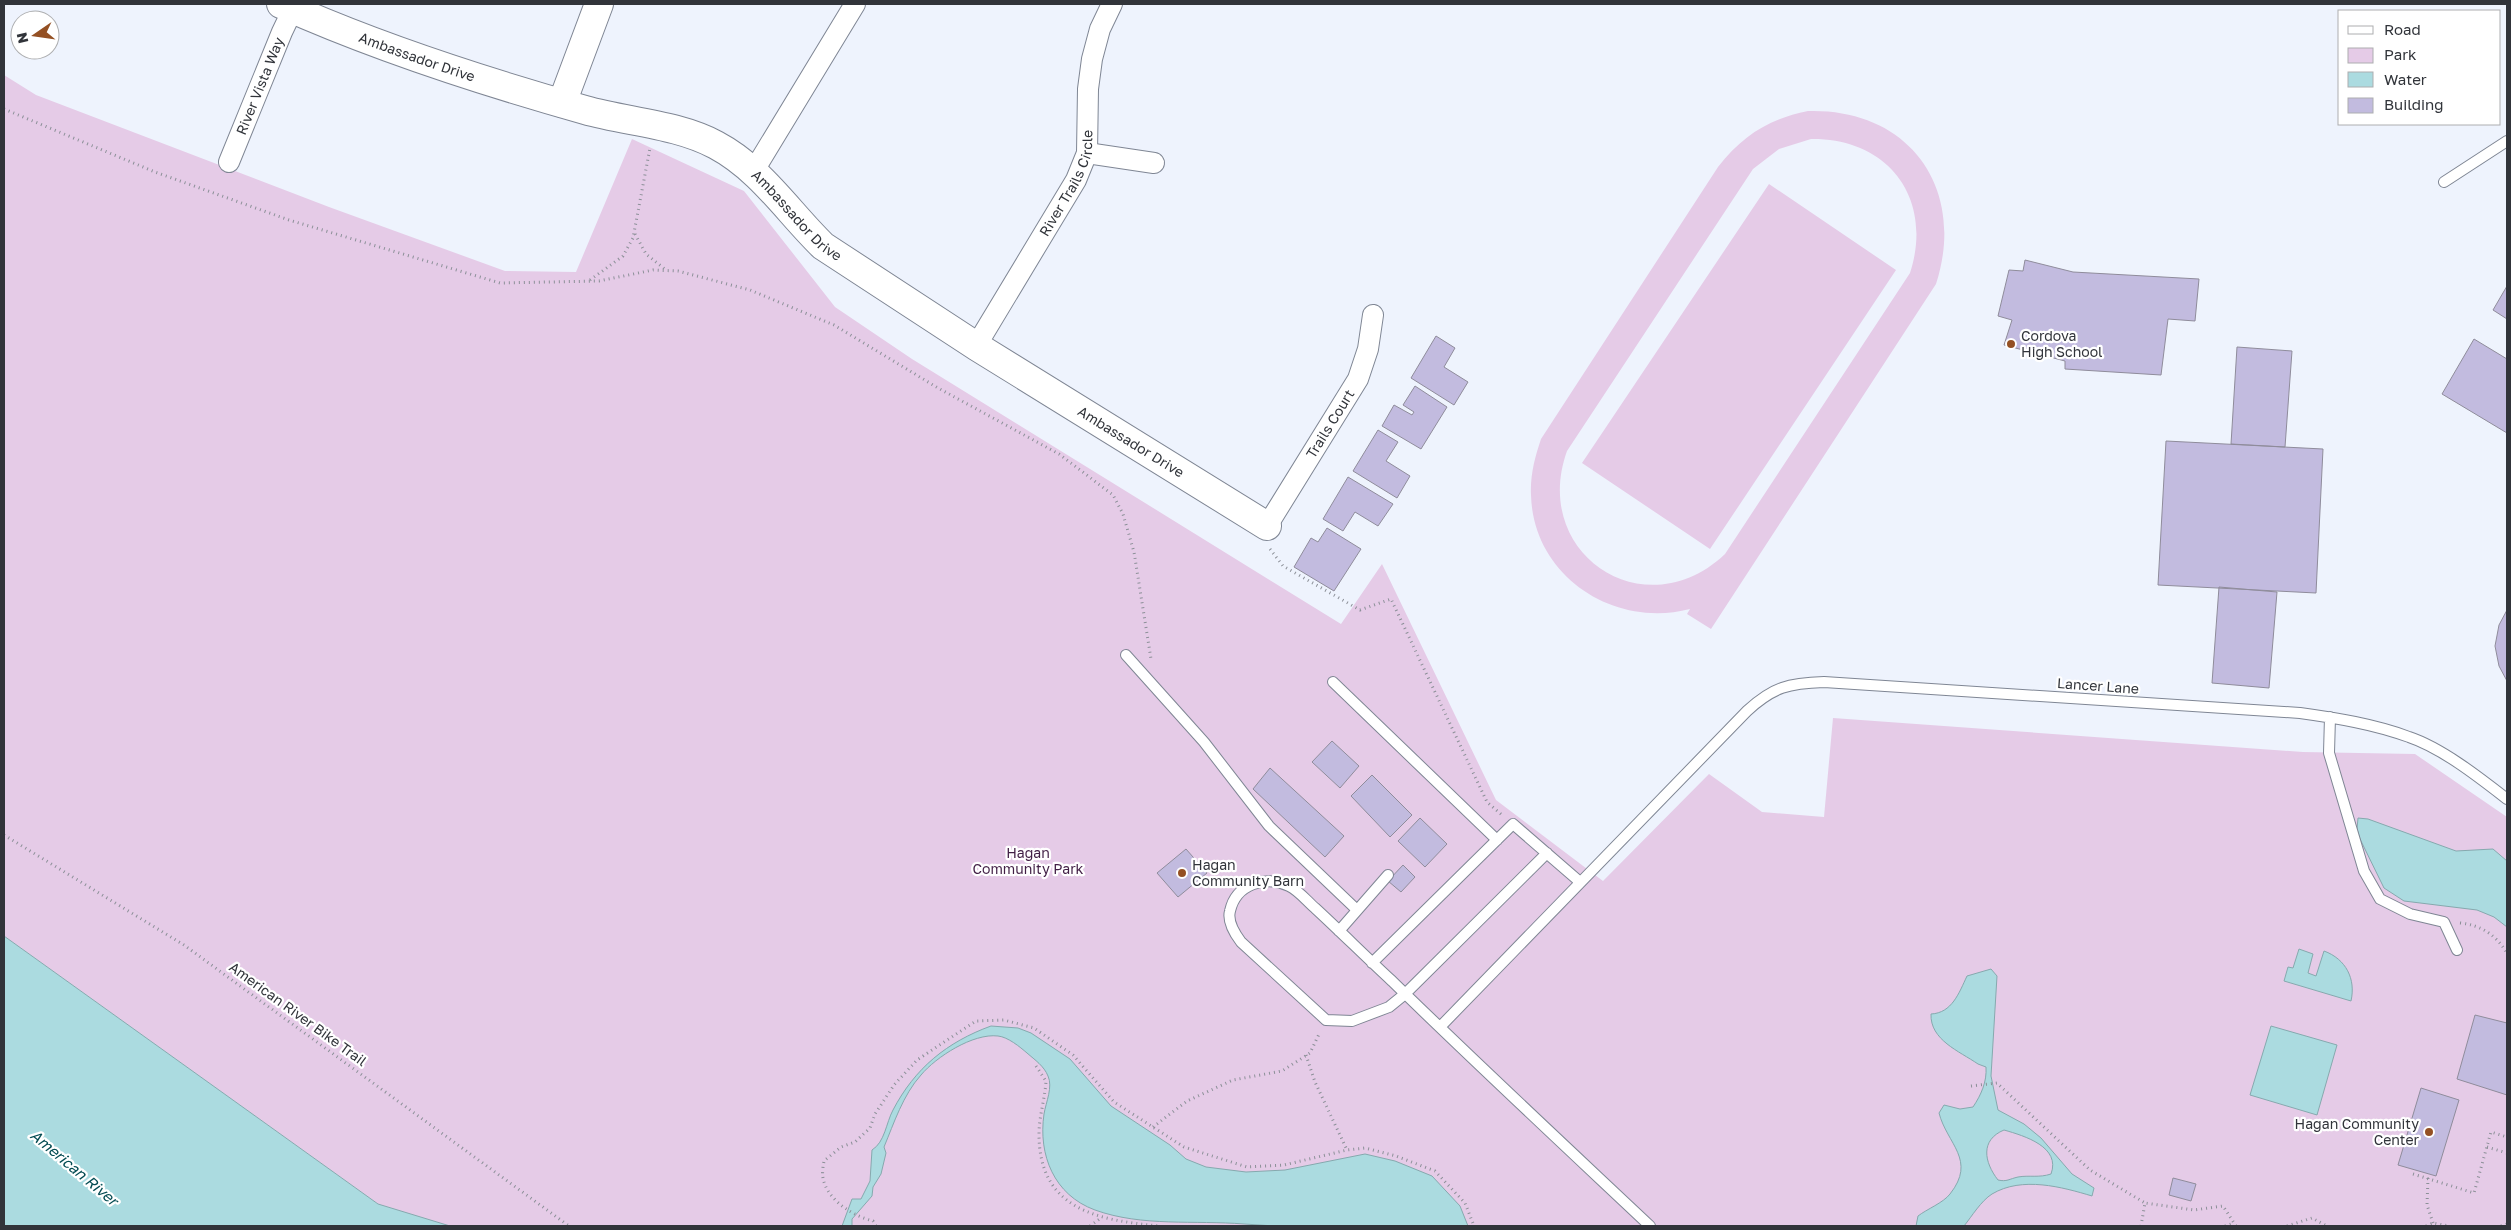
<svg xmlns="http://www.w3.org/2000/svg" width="2511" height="1230" font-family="'Golos Text',sans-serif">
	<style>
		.green { fill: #e5cbe7; fill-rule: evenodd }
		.water { fill: #abdbe0; stroke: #86a9ae; fill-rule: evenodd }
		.building { fill: #c2bbdf; stroke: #8f8c9b }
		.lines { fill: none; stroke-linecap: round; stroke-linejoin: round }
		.lane-casing { stroke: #7f8694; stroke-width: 12 }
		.street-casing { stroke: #7f8694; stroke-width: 22 }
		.secondary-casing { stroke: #7f8694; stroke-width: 30 }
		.path { stroke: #8c9098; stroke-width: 3; stroke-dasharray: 1 4; stroke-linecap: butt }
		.lane { stroke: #fff; stroke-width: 10 }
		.street { stroke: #fff; stroke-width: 20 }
		.secondary { stroke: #fff; stroke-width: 28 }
		.poi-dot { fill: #945023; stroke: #fff; stroke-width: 2 }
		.labels { text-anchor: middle; stroke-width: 4.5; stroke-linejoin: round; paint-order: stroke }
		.street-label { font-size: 14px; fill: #31343a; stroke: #fff }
		.poi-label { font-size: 14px; fill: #31343a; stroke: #fff; text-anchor: start }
		.park-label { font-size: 14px; fill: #411f45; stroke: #fff }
		.water-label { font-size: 15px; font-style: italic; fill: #044c53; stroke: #fff }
	</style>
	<rect width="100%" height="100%" fill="#eef3fd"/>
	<path class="green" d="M4 75 36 95 329 207 505 271 576 272 632 139 744 191 835 307 912 359 1341 624 1382 564 1496 800 1603 881 1709 774 1762 812 1824 817 1833 718 2303 752 2415 754 2507 817V1226H415L378 1204 4 936Z
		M1808 111C1909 108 1967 188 1936 284L1711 629 1687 614 1690 609C1614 629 1533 576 1531 495 1530 475 1535 457 1541 439L1718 167C1743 135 1769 119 1808 111ZM1811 139C1889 138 1934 199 1910 273L1725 554C1645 630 1530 554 1567 451L1753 169 1779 149Z
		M1769 184 1896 270 1710 549 1582 463Z"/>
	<path class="water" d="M2358 818 2368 819 2456 851 2493 849 2507 861V927L2494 917 2477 910 2404 901 2384 888 2360 839 2357 829Z
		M4 936 378 1204 450 1226H4Z
		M2299 949 2313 954 2308 973 2316 976 2324 951C2346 959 2356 979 2351 1001L2284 981 2288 967 2293 968Z
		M1991 969 1997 976 1991 1076 1998 1110 2024 1124 2041 1138 2072 1174 2094 1188 2092 1196C2062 1187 2022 1176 1992 1194 1981 1201 1972 1216 1964 1226H1916L1918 1216C1927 1209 1943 1203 1950 1194 1977 1160 1947 1144 1939 1113L1944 1105 1960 1109 1973 1107C1981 1095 1987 1082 1986 1067L1978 1064C1959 1051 1930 1040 1931 1014 1952 1013 1959 993 1967 976ZM2004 1130C2025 1136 2061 1147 2051 1174 2039 1178 2029 1175 2018 1177 2009 1179 2007 1182 1998 1180 1984 1162 1980 1140 2004 1130Z
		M991 1026 1018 1028 1031 1033 1070 1059 1111 1106 1170 1145 1186 1159 1206 1167 1246 1172 1285 1170 1365 1154 1395 1161 1432 1176 1460 1206 1468 1226C1394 1226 1318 1230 1244 1224 1195 1220 1142 1227 1095 1210 1054 1195 1038 1155 1044 1114 1046 1102 1053 1087 1048 1076 1044 1066 1035 1060 1027 1053 1020 1047 1008 1037 998 1036 973 1033 936 1057 921 1075 903 1095 894 1123 884 1147L886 1153 881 1174 873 1187 872 1196 852 1219V1226H842L852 1199H861L870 1181 872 1150C885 1142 886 1123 893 1110 915 1068 947 1042 991 1026Z
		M2271 1026 2337 1045 2317 1115 2250 1095Z"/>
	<path class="building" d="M2025 260 2073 272 2199 279 2195 321 2168 319 2161 375 2065 369V361L2004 345 2012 320 1998 316 2009 270 2023 271Z
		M2507 286V319L2493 310Z
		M1436 336 1455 348 1444 367 1468 382 1454 405 1411 378Z
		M2474 339 2507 359V433L2442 394Z
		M2237 347 2292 351 2285 447 2231 444Z
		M1415 386 1447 407 1421 449 1382 426 1394 405 1412 415 1414 412 1403 405Z
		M1378 430 1398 442 1386 461 1410 476 1397 498 1353 471Z
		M2166 441 2323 449 2316 593 2158 585Z
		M1348 477 1393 504 1378 526 1355 512 1343 531 1323 519Z
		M1327 528 1361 549 1334 591 1294 567 1311 538 1318 542Z
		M2219 587 2277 592 2269 688 2212 683Z
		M2507 610V681L2499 666 2495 646 2499 625Z
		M1332 741 1359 766 1340 788 1312 762Z
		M1270 768 1344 836 1325 857 1253 789Z
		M1372 775 1412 815 1390 837 1351 796Z
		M1420 818 1447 844 1425 867 1398 841Z
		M1186 849 1207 873 1178 897 1157 873Z
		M1403 865 1415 877 1401 892 1388 881Z
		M2475 1015 2507 1023V1095L2457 1079Z
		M2421 1088 2459 1100 2436 1176 2398 1165Z
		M2173 1178 2196 1184 2191 1201 2169 1195Z"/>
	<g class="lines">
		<g class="lane-casing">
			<path id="lane" d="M2444 182 2507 141
				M1126 655 1204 742 1269 826 1357 910
				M1333 682 1497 840
				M2330 717 2329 753 2364 871 2380 899 2410 914 2444 922 2457 950
				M1547 853 1405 994 1389 1007 1352 1021 1326 1020 1241 942C1235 934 1227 922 1230 911 1236 884 1265 875 1289 886 1298 890 1307 901 1315 908 1341 932 1366 957 1392 981 1477 1064 1564 1145 1650 1226
				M1339 931 1388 875
				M1372 963 1513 824 1580 882
				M1440 1027 1747 711C1773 687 1789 683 1824 682L2300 713C2336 718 2374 724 2409 737 2442 748 2480 778 2507 799"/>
		</g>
		<g class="street-casing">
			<g id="street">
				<path d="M1087 153 1154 163"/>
				<path id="s1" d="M229 162 282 32 293 9"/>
				<path d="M753 172 855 4"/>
				<path id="s2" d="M976 346 1076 180 1087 153 1088 89 1092 59 1100 29 1112 4"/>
				<path id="s3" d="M1267 526 1358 379 1368 349 1373 315"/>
			</g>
		</g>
		<g class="secondary-casing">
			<g id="secondary">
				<path id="s4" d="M281 4C379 48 482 81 585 110 627 122 677 124 716 145 761 169 788 212 823 246L976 346 1267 526"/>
				<path d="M562 103 599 4"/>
			</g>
		</g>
		<path class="path" d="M4 109 155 172 289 220 500 283 599 281 653 270 678 271 750 290 834 325 938 388 1059 454 1113 495 1123 514 1134 552 1151 659
			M635 234 646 254 666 270
			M590 280 623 256 633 238 650 148
			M1270 549 1283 566 1360 610 1391 599 1487 802 1502 815
			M4 835 184 945 569 1226
			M2460 923C2481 925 2496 935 2507 953
			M1306 1055 1315 1082 1347 1150
			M1036 1066 1046 1081C1045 1099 1039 1116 1039 1134 1039 1210 1098 1220 1159 1226
			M1971 1086 1997 1083 2090 1170 2145 1203
			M1153 1127 1187 1101 1233 1080 1282 1071 1310 1053 1320 1032
			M2487 1147 2507 1153
			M2413 1174 2474 1193 2491 1132 2507 1137
			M2428 1178 2427 1205 2433 1223
			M876 1226 873 1221C853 1216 827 1200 823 1178 822 1173 823 1166 824 1161L841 1147 855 1142 870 1128 875 1114 894 1085 917 1060 976 1021 1004 1020 1034 1028 1073 1055 1114 1102 1184 1147 1247 1167 1284 1165 1347 1150 1365 1148 1396 1156 1435 1171 1465 1203 1474 1226
			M1090 1226 1101 1218
			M2141 1226 2145 1203 2194 1210 2223 1206 2236 1226
			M2225 1226 2234 1223
			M2287 1226 2312 1218 2327 1226
			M2426 1226 2433 1223 2449 1226
			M2501 1226 2507 1224"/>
		<use href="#lane" class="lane"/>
		<use href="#street" class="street"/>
		<use href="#secondary" class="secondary"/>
	</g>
	<g class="poi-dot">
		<circle cx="2011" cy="344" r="5"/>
		<circle cx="1182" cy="873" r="5"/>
		<circle cx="2429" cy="1132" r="5"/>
	</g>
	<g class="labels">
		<g class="street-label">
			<text dy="5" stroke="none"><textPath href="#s4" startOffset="146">Ambassador Drive</textPath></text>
			<text dy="5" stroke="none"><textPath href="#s1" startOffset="82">River Vista Way</textPath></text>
			<text dy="5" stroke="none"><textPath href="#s2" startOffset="188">River Trails Circle</textPath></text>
			<text dy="5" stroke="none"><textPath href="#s4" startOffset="566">Ambassador Drive</textPath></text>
			<text dy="5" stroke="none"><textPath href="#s3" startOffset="120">Trails Court</textPath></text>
			<text dy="5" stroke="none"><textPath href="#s4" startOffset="971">Ambassador Drive</textPath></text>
			<text transform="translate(2098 686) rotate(4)" y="5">Lancer Lane</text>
			<text transform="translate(298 1014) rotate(36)" y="5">American River Bike Trail</text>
		</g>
		<g class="poi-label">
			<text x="2021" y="341">Cordova<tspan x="2021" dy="16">High School</tspan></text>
			<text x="1192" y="870">Hagan<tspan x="1192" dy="16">Community Barn</tspan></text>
			<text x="2419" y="1129" text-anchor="end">Hagan Community<tspan x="2419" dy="16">Center</tspan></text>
		</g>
		<g class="park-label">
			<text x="1028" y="858">Hagan<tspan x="1028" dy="16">Community Park</tspan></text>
		</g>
		<g class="water-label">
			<text transform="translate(74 1168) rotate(40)" y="5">American River</text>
		</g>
	</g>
	<rect width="2511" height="1230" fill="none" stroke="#31343a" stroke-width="10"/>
	<rect x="2338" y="10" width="162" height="115" fill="#ffffff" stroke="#adaeb0"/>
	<rect x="2348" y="26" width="25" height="8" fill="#ffffff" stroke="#adaeb0"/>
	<text x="2384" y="35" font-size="15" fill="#31343a">Road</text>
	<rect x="2348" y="48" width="25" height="15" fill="#e5cbe7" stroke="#adaeb0"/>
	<text x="2384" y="60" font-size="15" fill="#31343a">Park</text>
	<rect x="2348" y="72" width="25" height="15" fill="#abdbe0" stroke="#adaeb0"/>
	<text x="2384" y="85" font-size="15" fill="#31343a">Water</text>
	<rect x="2348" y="98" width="25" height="15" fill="#c2bbdf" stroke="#adaeb0"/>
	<text x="2384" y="110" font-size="15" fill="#31343a">Building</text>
	<g transform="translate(35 35) rotate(257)"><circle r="24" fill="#ffffff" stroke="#adaeb0"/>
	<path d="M0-4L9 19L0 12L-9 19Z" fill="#945023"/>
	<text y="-8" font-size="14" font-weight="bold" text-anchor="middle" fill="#31343a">N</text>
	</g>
</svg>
